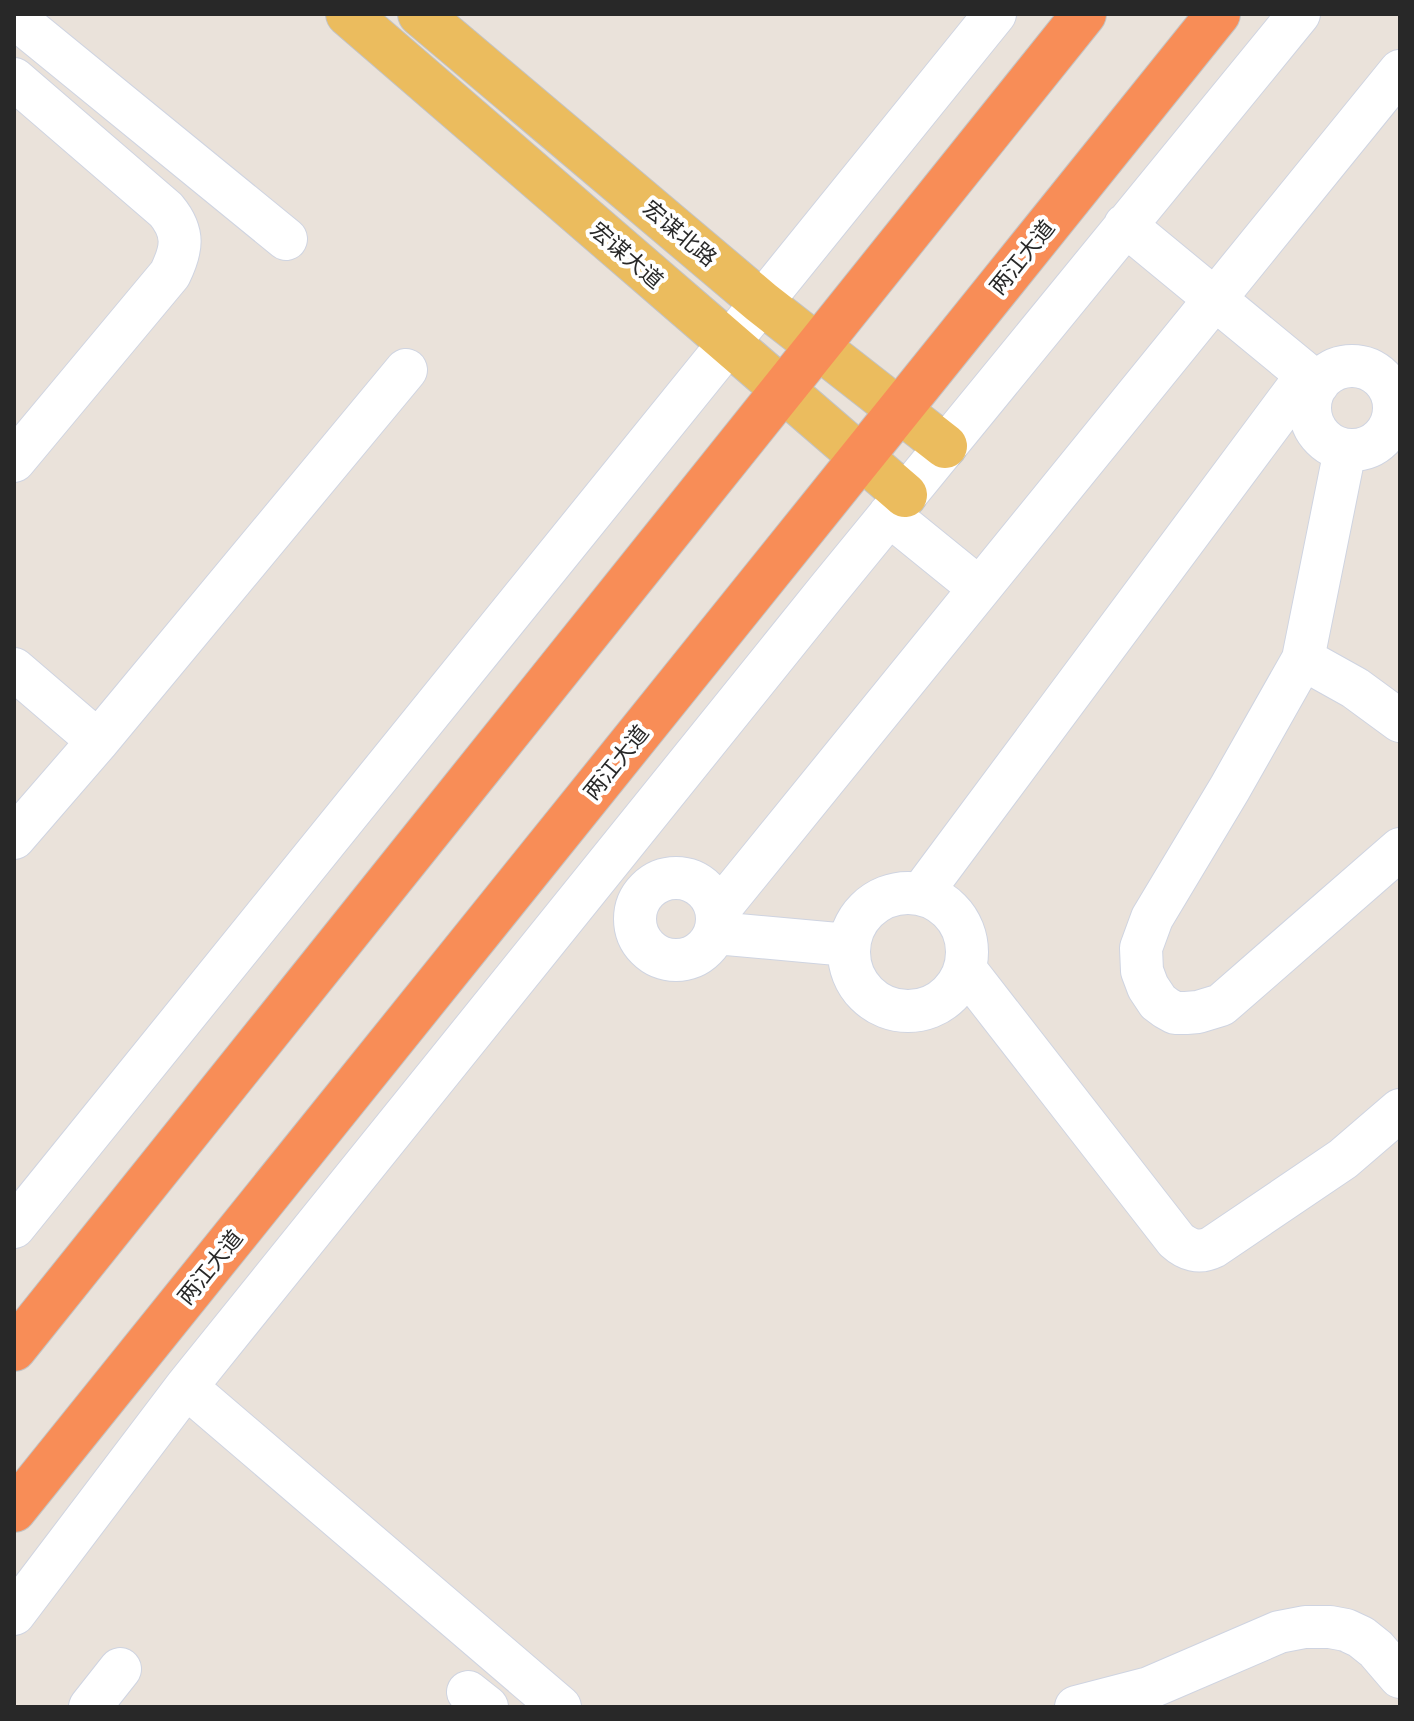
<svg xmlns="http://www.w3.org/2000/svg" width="1414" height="1721" font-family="Roboto,'Noto Sans SC',sans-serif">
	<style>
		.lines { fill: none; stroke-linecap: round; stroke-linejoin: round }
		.minor-casing { stroke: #cfd4e1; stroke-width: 44 }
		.major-casing { stroke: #c3c3c3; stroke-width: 46 }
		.highway-casing { stroke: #c3c3c3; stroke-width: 46 }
		.minor { stroke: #fff; stroke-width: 42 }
		.major { stroke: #ebbc5e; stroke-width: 44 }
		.highway { stroke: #f88d57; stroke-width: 44 }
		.labels { text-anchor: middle; stroke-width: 8; stroke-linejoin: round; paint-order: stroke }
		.street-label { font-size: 22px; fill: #282828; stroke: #fff }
	</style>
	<rect width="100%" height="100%" fill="#eae2da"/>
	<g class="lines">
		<g class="minor-casing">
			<path id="minor" d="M14 17 286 239
				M14 79 166 210C185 233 182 249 170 274L14 461
				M1125 225 1318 384
				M1310 408a42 42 0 1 1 84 0a42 42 0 1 1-84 0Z
				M1345 450 1303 659 1230 788 1152 918 1141 948 1142 971 1148 987 1158 1002 1166 1008 1175 1013H1186L1198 1012 1221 1005 1400 849
				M889 515 979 588
				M1303 659 1355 688 1400 721
				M14 669 98 741
				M14 838 98 741 406 370
				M635 919a41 41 0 1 1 82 0a41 41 0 1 1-82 0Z
				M849 952a59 59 0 1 1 118 0a59 59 0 1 1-118 0Z
				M921 894 1307 375
				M717 912 1400 71
				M716 933 848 945
				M965 969 1176 1240C1187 1250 1199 1254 1213 1247L1343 1159 1400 1110
				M14 1227 995 14
				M186 1387 560 1707
				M14 1614 186 1387 828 590 1299 14
				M468 1692 487 1707
				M90 1707 120 1669
				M1076 1707 1149 1688 1279 1632 1305 1627H1330L1346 1630 1361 1637 1376 1649 1400 1677"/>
		</g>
		<g class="major-casing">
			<path id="major" d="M348 14 905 495
				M420 14 761 302 945 446"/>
		</g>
		<g class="highway-casing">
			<path id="highway" d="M14 1349 1084 14
				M14 1510 1218 14"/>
		</g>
		<use href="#minor" class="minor"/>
		<use href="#major" class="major"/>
		<use href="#highway" class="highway"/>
	</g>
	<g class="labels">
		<g class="street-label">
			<text transform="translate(680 233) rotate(40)" y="8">宏谋北路</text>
			<text transform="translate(627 255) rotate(41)" y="8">宏谋大道</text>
			<text transform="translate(1022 257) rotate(-51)" y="8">两江大道</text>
			<text transform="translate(616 762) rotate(-51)" y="8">两江大道</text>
			<text transform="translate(210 1267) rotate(-51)" y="8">两江大道</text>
		</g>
	</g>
	<rect width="1414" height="1721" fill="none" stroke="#282828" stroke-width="32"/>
</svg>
